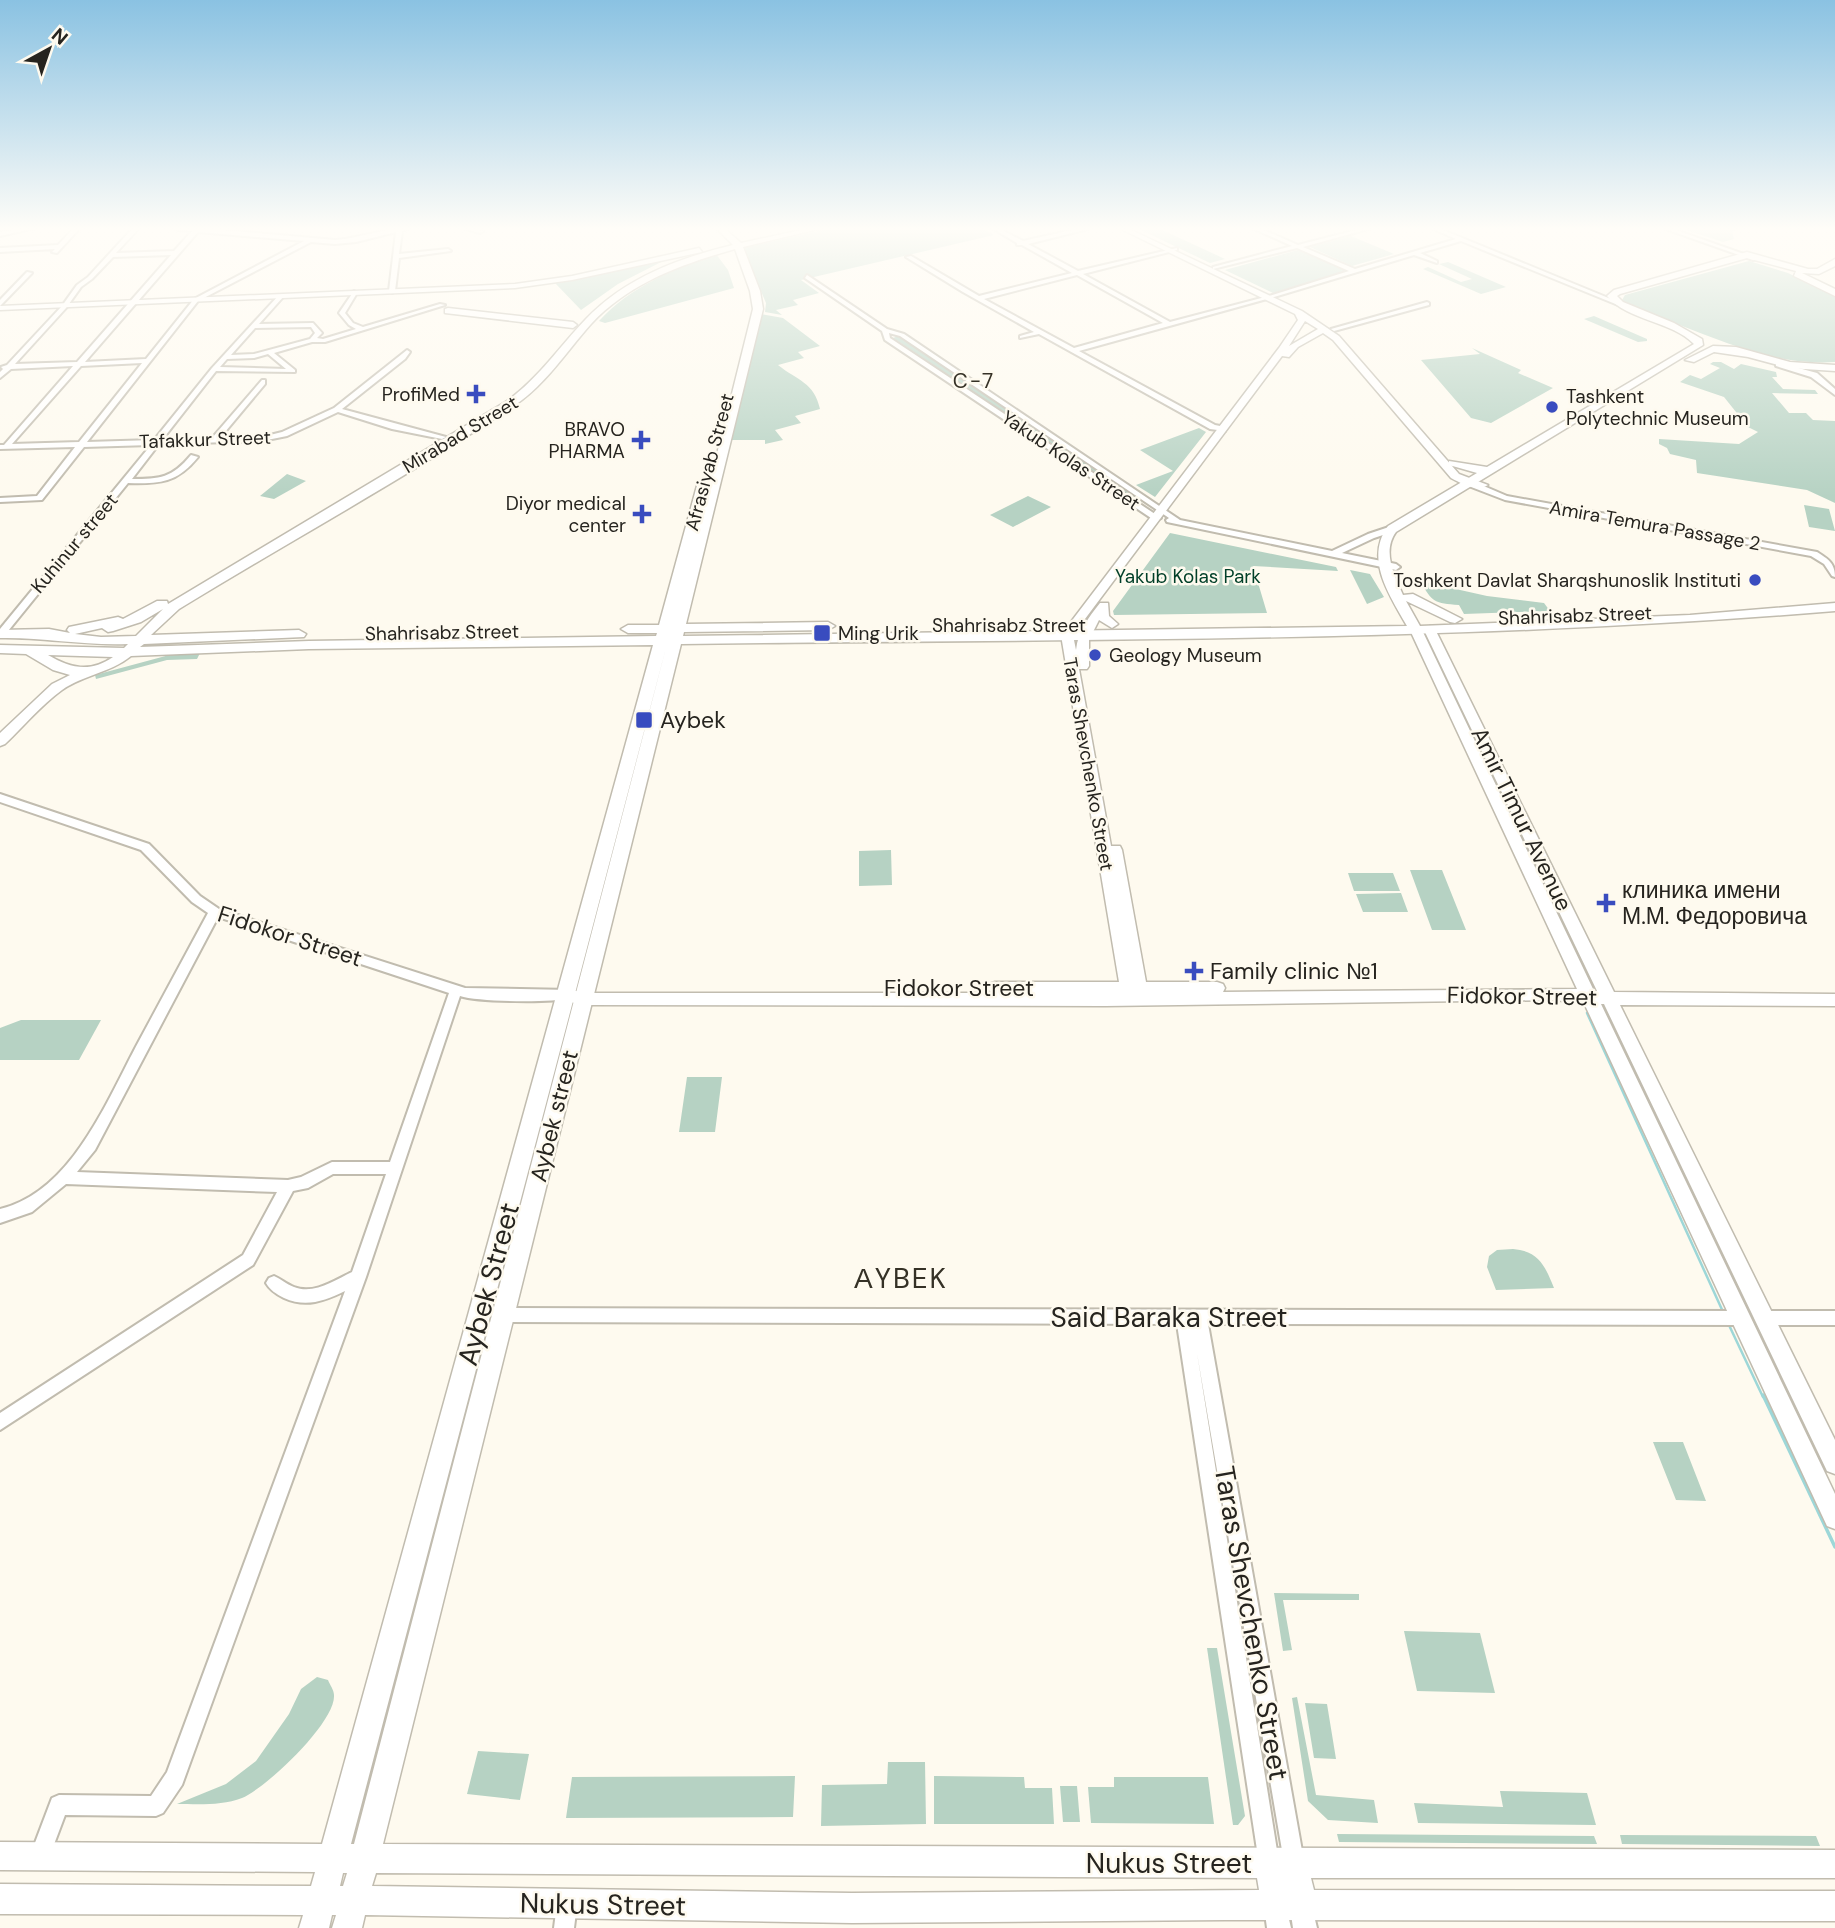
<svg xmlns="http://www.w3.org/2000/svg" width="1835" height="1928" font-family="'DM Sans',sans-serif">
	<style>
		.green { fill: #b6d2c3 }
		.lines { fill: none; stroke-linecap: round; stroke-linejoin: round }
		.stream-far1 { stroke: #9dd7d8; stroke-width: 2.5 }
		.stream { stroke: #9dd7d8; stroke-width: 3.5 }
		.minor-casing { stroke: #c1bcaf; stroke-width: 4 }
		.tertiary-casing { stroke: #c1bcaf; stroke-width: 4 }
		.secondary-casing { stroke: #c1bcaf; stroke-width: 3 }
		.primary-casing { stroke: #c1bcaf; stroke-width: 3 }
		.minor { fill: #fff; fill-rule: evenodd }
		.tertiary { fill: #fff; fill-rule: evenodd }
		.secondary { fill: #fff; fill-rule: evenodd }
		.primary { fill: #fff; fill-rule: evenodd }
		.poi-dot { fill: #394cbf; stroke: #fefaef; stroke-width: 2.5 }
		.labels { text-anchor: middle; stroke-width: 5; stroke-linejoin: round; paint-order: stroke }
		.far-poi-label { font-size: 19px; fill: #26241f; stroke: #fefaef; text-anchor: end }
		.far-street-label { font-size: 19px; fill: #26241f; stroke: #fefaef }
		.far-park-label { font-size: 19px; fill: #013f28; stroke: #fefaef }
		.far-neighbourhood-label { font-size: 21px; letter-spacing: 2px; fill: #353126; stroke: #fefaef }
		.poi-label { font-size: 23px; fill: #26241f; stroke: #fefaef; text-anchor: start }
		.street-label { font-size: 23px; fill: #26241f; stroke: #fefaef }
		.near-neighbourhood-label { font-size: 28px; letter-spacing: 2px; fill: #353126; stroke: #fefaef }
		.near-street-label { font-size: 28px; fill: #26241f; stroke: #fefaef }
	</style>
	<rect width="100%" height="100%" fill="#fefaef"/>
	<path class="green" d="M832 228H988L984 229 994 235 801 280 819 293 793 300 798 305 776 310 782 315 765 312 766 303 743 248Z
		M1158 228 1225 259 1210 263 1141 230Z
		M1680 228H1740L1732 232 1734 239 1723 242Z
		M1351 236 1394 254 1352 266 1310 247Z
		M1298 250 1346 271 1273 293 1225 270Z
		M716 254 728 270 734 288 605 323 599 321C631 286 672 270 716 254Z
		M667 259 618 284 581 310 555 283Z
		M1749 261 1788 273 1835 296V362C1779 366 1729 344 1677 324 1659 316 1638 311 1622 300L1625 295Z
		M1448 262 1506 287 1481 294 1423 269 1428 267 1461 282 1472 279 1439 264Z
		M761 314 783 318 820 346 798 352 804 358 778 365C798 381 814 382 820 409L795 416 801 423 775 430 783 440 765 444V440H730Z
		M1594 316 1647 339V341L1638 342 1584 319Z
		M898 336 1146 500 1140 503 893 338Z
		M1472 348 1521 370 1518 373 1553 388 1491 423 1471 418 1421 360 1480 354Z
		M1713 362H1721L1734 369 1741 364 1776 372 1777 377H1772L1783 389 1815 390 1818 394 1772 393 1789 413H1806L1813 420 1835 421V503L1807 490 1697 473 1696 460 1670 454 1667 448 1659 444V439L1739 444 1758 432 1748 427 1724 397 1680 382 1690 375 1701 379 1720 368 1710 364Z
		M1199 428 1206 432 1155 497 1136 485 1173 471 1140 450Z
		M287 474 306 481 274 499 260 496Z
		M1028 496 1051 507 1013 527 990 515Z
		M1804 505 1829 509 1835 531 1809 527Z
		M1170 533 1336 567 1338 571 1253 566 1267 613 1114 615 1113 611Z
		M1350 570 1370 574 1384 597 1367 604Z
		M1420 581 1487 596 1544 603 1550 611 1464 614 1459 605C1434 603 1433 603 1420 581Z
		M200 653 197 659 167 660 96 679 95 675 173 654Z
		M891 850 892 885 859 886V851Z
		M1410 870H1442L1466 930H1432Z
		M1348 873H1393L1400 891H1354Z
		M1401 893 1408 912H1363L1356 894Z
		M21 1020H101L79 1060H0V1028Z
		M687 1077H722L715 1132H679Z
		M1513 1249C1539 1251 1545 1266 1554 1288L1496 1290 1487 1267 1489 1256 1497 1250Z
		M1653 1442H1683L1706 1501 1676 1500Z
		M1274 1593 1359 1594V1600H1283L1292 1650 1283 1651Z
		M1404 1631 1480 1633 1495 1693 1417 1691Z
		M1207 1648H1217L1245 1816 1238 1825H1233Z
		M317 1677 328 1680C330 1685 334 1690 334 1695 336 1722 266 1788 242 1798 222 1806 197 1804 177 1804L226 1784 256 1761 289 1714 301 1689Z
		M1297 1697 1316 1795 1374 1800 1378 1823 1328 1820 1308 1801 1292 1698Z
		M1305 1703 1327 1704 1336 1759 1314 1758Z
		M478 1751 529 1754 520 1800 467 1794Z
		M888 1762H925L926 1824 821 1826 822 1785 887 1784Z
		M795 1776 793 1817 566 1818 572 1777Z
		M934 1776 1024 1777 1025 1788H1052L1054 1824H934Z
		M1114 1777H1208L1214 1824 1091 1823 1088 1787H1114Z
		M1060 1786H1077L1080 1822H1063Z
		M1500 1791 1587 1793 1596 1825 1418 1823 1414 1803 1503 1807Z
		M1337 1834 1594 1836 1597 1844 1339 1842Z
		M1620 1835 1816 1836 1820 1846 1622 1844Z"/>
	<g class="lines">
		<path class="stream-far1" d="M1587 1013 1724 1314
			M1728 1323 1763 1397"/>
		<path class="stream" d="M1763 1395 1835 1547"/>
		<g class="minor-casing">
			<path id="minor" d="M25 228H35L0 236V232Z
				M74 228H80L57 253 52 252 55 249 0 252V248L58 245Z
				M133 228H139L116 253 174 251 192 231 178 230 175 228H201L335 240C360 238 385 228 409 228L402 231 399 254 448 249 451 251 399 258 395 291 392 293 389 291 396 232 356 242 335 244 311 242 198 301 87 442 154 440 212 368 279 295 284 296 259 324 313 323 322 333 317 338 323 339 356 329 349 325 339 313 354 291 357 293 345 313 353 323 363 327 440 304 445 305 325 342H312L274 353 295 370V372L216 371 162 440 212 438 262 380H265V384L220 438 262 437 282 432 334 408 407 350 410 352 405 359 342 409 446 437 442 439 392 429 338 412 287 436 262 441 159 444 132 479C160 479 172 478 191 455L198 457C177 483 160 484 128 483L4 636 0 637V629L151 445 84 447 42 500 0 502V498L37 496 75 447 0 449V445H4L73 366 11 369 0 378V372L3 369 1 367 7 365 62 306 77 285 88 277ZM198 232 304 241 194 299 146 359 85 362ZM171 255 77 362 15 364 66 308 81 287 92 279 113 257ZM311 327 315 333 310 339 254 354 231 355 255 328ZM268 354 286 369 220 367 227 359 254 358ZM142 363 79 442 12 444 81 366Z
				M463 228H472L483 231 480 233Z
				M992 228H998L1023 241 1081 228H1089L1088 229 1028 244 1078 271 1177 248V250L1083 274 1170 322 1269 296 1349 271 1297 248 1213 269V267L1292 246 1252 228H1259L1298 245 1364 228H1372L1303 247 1355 269 1456 239 1431 228H1438L1623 304 1618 305 1461 241 1420 253 1437 261V263L1414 255 1274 297 1079 351 1215 425 1225 427V431L1210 429 1039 334 1020 338V336L1034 332 963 292 906 257 911 256 979 296 1072 273 1022 245H1017V243ZM1077 275 1163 323 1074 348 984 299Z
				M1663 228H1670L1758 259 1753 260Z
				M27 272 32 273 0 306V300Z
				M807 275 887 329 904 334 1180 520 1332 551 1368 534 1392 526 1396 529 1395 531 1374 538 1342 553 1396 564 1400 567 1396 570 1167 522 1166 520 1169 518 900 336 889 333 890 338 1161 518 1154 520 885 340 882 331 805 278Z
				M1427 302 1429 303V305L1334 331 1331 329Z
				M1466 481H1472L1507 496 1817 552C1828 559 1835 563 1835 577L1832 576 1824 564 1811 556 1505 500 1466 485Z
				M0 794 149 844 200 896 219 909 465 988 570 990 572 994 570 998C552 1003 478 1002 460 996L366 1277 182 1785 163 1813 156 1816 65 1815 47 1863 40 1866 33 1863 30 1856 52 1798 59 1795 151 1796 167 1772 345 1291C324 1301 306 1308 284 1298 276 1294 270 1290 266 1283L269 1278 274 1276C281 1279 286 1284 294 1287 314 1295 335 1280 352 1272L386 1174H333L308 1188 293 1191 253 1265 0 1430V1413L243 1255 277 1192 66 1184 32 1212 0 1223V1209C72 1192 107 1100 139 1041 162 998 185 956 208 913L192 902 141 850 0 802ZM218 917 449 993 390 1162H332L301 1177 288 1180 77 1172 95 1150Z
				M503 1308 1742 1311 1747 1313 1750 1318 1747 1323 1742 1325 1208 1324 1304 1862 1301 1869 1294 1872 1287 1869 1284 1862 1197 1353 1279 1863 1276 1870 1269 1873 1262 1870 1259 1863 1177 1324 503 1322 498 1320 495 1315 498 1310Z
				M1764 1311H1835V1325H1764L1759 1323 1756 1318 1759 1313Z
				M567 1894 574 1897 577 1904 574 1928H554L557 1904 560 1897Z"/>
		</g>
		<g class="tertiary-casing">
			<path id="tertiary" d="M1776 362 1817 373 1835 389V395L1811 377 1776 366Z
				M1276 1894 1284 1898 1291 1928H1267L1264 1906 1268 1898Z
				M1302 1895 1310 1899 1317 1928H1293L1290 1907 1294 1899Z"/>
		</g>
		<g class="secondary-casing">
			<path id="secondary" d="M1119 228H1127L1302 311 1339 336 1459 474 1488 485C1477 492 1462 484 1451 478L1333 340 1323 333 1298 347 1289 357 1282 356 1073 635 1076 650C1078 631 1089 617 1100 603H1108L1109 616 1118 624 1112 628 1099 620 1089 640V666L1087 669H1079L1111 846H1120L1122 850 1146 982H1217L1223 984 1225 988 1223 992 1577 989 1410 630 1416 626 1422 630 1594 991H1597L1424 630 1430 626 1434 627 1614 992 1835 994V1006L1620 1005 1835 1440V1474L1827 1471 1604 1004H1601L1835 1494V1529L1827 1526 1584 1003 1553 1000 1105 1006 584 1005 566 1001 564 996 566 991 572 990 584 993H992L987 988 989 984 995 982H1119L1061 635 1279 348 1298 320 1295 314ZM1305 321 1318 329 1289 346Z
				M699 248 702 252 572 280 515 288 0 310V306L515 284 572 276Z
				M448 308 573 322 577 325 573 328 445 313V309Z"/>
		</g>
		<g class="primary-casing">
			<path id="primary" d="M716 228H724L741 243 810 228H823L743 247 760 291 763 309 686 624 828 622 835 626 828 630 684 632 683 636 1407 626C1390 596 1364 559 1388 526L1477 473 1449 465V461L1487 467 1694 344C1672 321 1628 321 1607 296L1614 290 1747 252 1808 269H1817L1835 259V266L1819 274 1802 273 1835 289V296L1794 276 1796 271 1747 258 1620 294 1617 296 1623 302 1674 323 1702 339 1703 345 1396 532C1382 551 1394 575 1403 595L1413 594 1462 619 1455 623 1450 622 1406 601 1420 626 1690 615 1835 603V611C1451 643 1065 639 681 644L383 1844 1835 1850V1878H1311L1314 1890 1835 1891V1921L1225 1920 852 1923 365 1915 362 1928H332L336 1915H332L329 1928H299L303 1915 0 1914V1884L311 1886 315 1872 0 1870V1842L322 1844 653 645 309 649 131 656C110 673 83 675 62 690 41 705 23 727 5 744L0 746V733L52 684 70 675 53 670 26 654 0 653V645L124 648 128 644C85 646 43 637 0 638V630L49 629 70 633 67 630 69 627 118 617 123 619 157 601H167L168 604 507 401C539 378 559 347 586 319 625 278 679 258 733 245ZM735 249 750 291 753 309 710 482 704 479 698 482 659 625H628L621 629 628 633H657L656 636 309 641 140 647 144 644 304 637 306 634 299 630 151 635 179 609C290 541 406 478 515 405 546 384 566 352 591 324 629 283 682 264 735 249ZM163 609 136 636 101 637 75 634 102 628 108 632 113 631 141 622ZM667 644 354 1844H351ZM48 655 113 657C90 673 70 668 48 655ZM343 1873H347L343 1886H340ZM376 1873 1257 1878 1259 1890 852 1893 372 1886Z
				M1713 346 1736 347 1790 362 1835 365V371L1789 368 1748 357 1714 352 1694 362 1685 360Z"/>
		</g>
		<use href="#minor" class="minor"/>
		<use href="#tertiary" class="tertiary"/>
		<use href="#secondary" class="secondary"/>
		<use href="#primary" class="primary"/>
	</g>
	<linearGradient id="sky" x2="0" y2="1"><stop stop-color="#8ac2e2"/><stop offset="0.46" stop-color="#fffdf8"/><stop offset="1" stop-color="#fffdf8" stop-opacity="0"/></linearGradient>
	<rect width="1835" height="497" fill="url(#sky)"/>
	<g class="poi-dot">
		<path d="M472.5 383.5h7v7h7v7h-7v7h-7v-7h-7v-7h7z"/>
		<circle cx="1552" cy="407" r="7"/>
		<path d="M637.5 429.5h7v7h7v7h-7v7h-7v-7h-7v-7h7z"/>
		<path d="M638.5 503.5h7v7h7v7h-7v7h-7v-7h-7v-7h7z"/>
		<circle cx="1755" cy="580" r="7"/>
		<rect x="813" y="624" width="18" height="18" rx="3.5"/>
		<circle cx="1095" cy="655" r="7"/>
		<rect x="635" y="711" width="18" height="18" rx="3.5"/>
		<path d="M1602.5 892.5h7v7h7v7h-7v7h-7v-7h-7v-7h7z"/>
		<path d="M1190.5 960.5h7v7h7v7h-7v7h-7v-7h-7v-7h7z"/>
	</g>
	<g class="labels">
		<g class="far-poi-label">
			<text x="460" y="401">ProfiMed</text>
			<text x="1566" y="403" text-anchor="start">Tashkent<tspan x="1566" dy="22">Polytechnic Museum</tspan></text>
			<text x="625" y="436">BRAVO<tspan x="625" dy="22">PHARMA</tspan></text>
			<text x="626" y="510">Diyor medical<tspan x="626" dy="22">center</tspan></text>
			<text x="1741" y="587">Toshkent Davlat Sharqshunoslik Instituti</text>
			<text x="838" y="640" text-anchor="start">Ming Urik</text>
			<text x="1109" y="662" text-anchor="start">Geology Museum</text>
		</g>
		<g class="far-street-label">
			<text transform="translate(460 434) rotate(-31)" y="7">Mirabad Street</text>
			<text transform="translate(205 439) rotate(-2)" y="7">Tafakkur Street</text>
			<text transform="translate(1071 460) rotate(34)" y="7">Yakub Kolas Street</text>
			<text transform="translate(709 462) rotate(-75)" y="7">Afrasiyab Street</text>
			<text transform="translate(1655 525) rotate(10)" y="7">Amira Temura Passage 2</text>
			<text transform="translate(74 543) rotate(-50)" y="7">Kuhinur street</text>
			<text transform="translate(1575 615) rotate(-2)" y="7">Shahrisabz Street</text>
			<text x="1009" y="632">Shahrisabz Street</text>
			<text transform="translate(442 632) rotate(-1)" y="7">Shahrisabz Street</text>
			<text transform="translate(1089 764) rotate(80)" y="7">Taras Shevchenko Street</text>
		</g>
		<g class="far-park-label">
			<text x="1188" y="583">Yakub Kolas Park</text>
		</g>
		<g class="far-neighbourhood-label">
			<text x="974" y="388">C-7</text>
		</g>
		<g class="poi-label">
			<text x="660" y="728">Aybek</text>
			<text x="1622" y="898">клиника имени<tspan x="1622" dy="26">М.М. Федоровича</tspan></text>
			<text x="1210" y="979">Family clinic №1</text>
		</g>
		<g class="street-label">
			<text transform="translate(1522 819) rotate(64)" y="8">Amir Timur Avenue</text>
			<text transform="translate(290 936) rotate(18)" y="8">Fidokor Street</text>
			<text x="959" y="996">Fidokor Street</text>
			<text transform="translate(1522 996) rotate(1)" y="8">Fidokor Street</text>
			<text transform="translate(554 1116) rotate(-76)" y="8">Aybek street</text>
		</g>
		<g class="near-neighbourhood-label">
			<text x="901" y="1288">АYBEK</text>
		</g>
		<g class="near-street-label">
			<text transform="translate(488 1284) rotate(-75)" y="10">Aybek Street</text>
			<text x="1169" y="1327">Said Baraka Street</text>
			<text transform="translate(1252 1623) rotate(80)" y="10">Taras Shevchenko Street</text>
			<text x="1169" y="1873">Nukus Street</text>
			<text transform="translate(603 1904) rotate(1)" y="10">Nukus Street</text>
		</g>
	</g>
	<g transform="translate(49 49) rotate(40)" stroke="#fefaef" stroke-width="5" paint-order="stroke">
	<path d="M0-5L12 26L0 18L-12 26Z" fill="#26241f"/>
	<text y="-10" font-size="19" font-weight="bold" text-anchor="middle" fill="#26241f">N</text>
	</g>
</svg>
